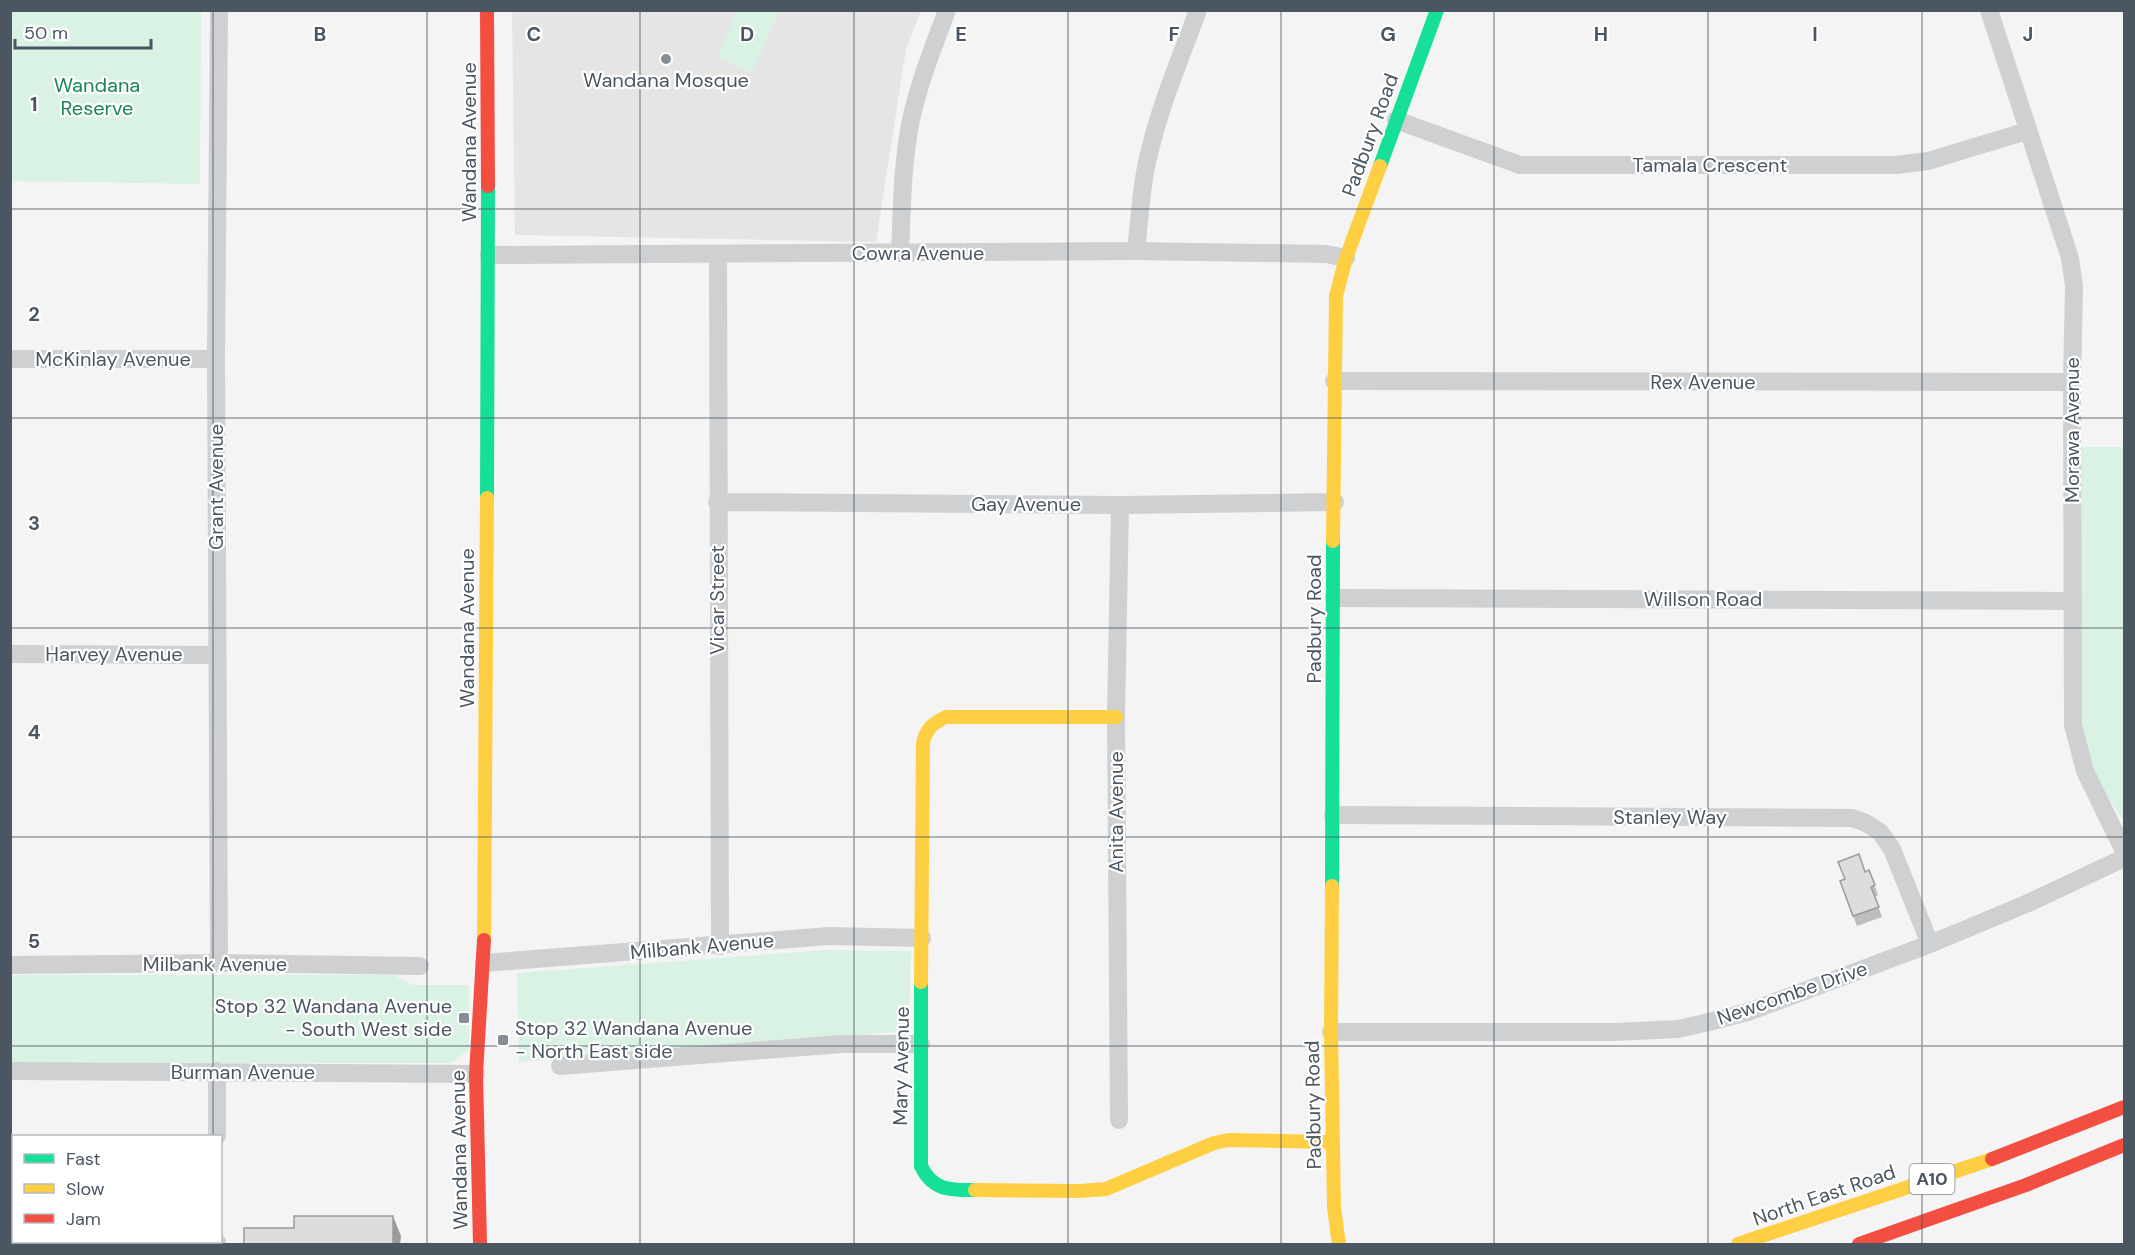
<svg xmlns="http://www.w3.org/2000/svg" width="2135" height="1255" font-family="'DM Sans',sans-serif">
	<style>
		.education { fill: #e6e5e6 }
		.green { fill: #d9f2e3 }
		.lines { fill: none; stroke-linecap: round; stroke-linejoin: round }
		.street { stroke: #ced0d2; stroke-width: 18 }
		.fast { stroke: #16e098; stroke-width: 14 }
		.slow { stroke: #ffcf43; stroke-width: 14 }
		.jam { stroke: #f24e42; stroke-width: 14 }
		.wall { fill: #bebebf }
		.shaded-wall { fill: #9b9b9b }
		.building { fill: #ddddde; stroke: #9b9b9b; stroke-width: 1.5 }
		.grid { fill: none; stroke: #4a5661; stroke-width: 1.5; stroke-opacity: 0.55 }
		.poi-dot { fill: #868d94; stroke: #fff; stroke-width: 2 }
		.labels { text-anchor: middle; stroke-width: 4.5; stroke-linejoin: round; paint-order: stroke }
		.shield { fill: #fff; stroke: #808990; stroke-width: 1.5 }
		.shield-label { font-size: 18px; font-weight: bold; fill: #4a5661 }
		.poi-label { font-size: 20px; fill: #4a5661; stroke: #fff }
		.park-label { font-size: 20px; fill: #17864f; stroke: #fff }
		.street-label { font-size: 20px; fill: #4a5661; stroke: #fff }
		.grid-label { font-size: 20px; text-anchor: middle; font-weight: bold; fill: #4a5661; stroke: #fff; stroke-width: 4.5; stroke-linejoin: round; paint-order: stroke }
	</style>
	<rect width="100%" height="100%" fill="#f4f4f4"/>
	<path class="education" d="M512 11H921L906 49 876 242 515 235Z"/>
	<path class="green" d="M11 10 201 11 200 184 11 181Z
		M737 11H779L752 73 717 57Z
		M2072 447H2124V821L2102 788 2073 725Z
		M827 950 911 951 909 1031 519 1062 517 973Z
		M11 975H394L413 985H469V1049L452 1063H11Z"/>
	<g class="lines">
		<path class="street" d="M1989 10 2070 258 2074 286 2072 382 2073 725 2085 771 2124 851
			M1396 120 1520 165H1896L1928 161 2027 131
			M1136 251C1140 217 1141 183 1150 150 1161 103 1181 57 1198 10
			M900 253C902 209 902 163 911 120 919 82 934 46 947 10
			M718 254 720 946
			M489 255 1136 251 1326 254 1346 258
			M10 359H216
			M1334 381 2072 382
			M717 502 1120 505 1335 502
			M1334 598 2072 601
			M10 654 217 655
			M1333 815 1852 818 1866 823 1880 832 1892 849 1930 944
			M219 963 216 359 219 10
			M484 963 829 936 922 938
			M10 965 219 963 420 966
			M1331 1032H1615L1678 1029 1705 1023 1748 1012 1930 944 2026 904 2124 858
			M560 1066 842 1044H921
			M10 1071 476 1074
			M217 1071V1136
			M1119 1120 1116 717 1120 505
			M217 1242V1244"/>
		<path class="fast" d="M1380 166 1437 10
			M487 498 488 186
			M1332 886 1333 541
			M921 982V1166C933 1191 950 1190 975 1190"/>
		<path class="slow" d="M1333 541 1336 296 1346 258 1380 166
			M1332 886 1331 1032 1334 1208 1339 1244
			M484 940 487 498
			M921 982 923 743C926 729 933 723 946 717H1116
			M975 1190 1080 1191 1106 1189 1214 1143 1228 1140 1332 1142
			M1738 1244 1992 1159"/>
		<path class="jam" d="M487 10 488 186
			M1992 1159 2124 1107
			M480 1244 476 1074 484 940
			M1859 1244 2026 1185 2124 1145"/>
	</g>
	<path class="wall" d="M1869 870 1878 895 1875 897 1882 917 1857 926 1840 881Z"/>
	<path class="shaded-wall" d="M393 1216 401 1236 400 1245H393Z"/>
	<path class="building" d="M1859 854 1865 872 1869 870 1875 885 1871 887 1879 907 1853 916 1840 881 1845 879 1838 862Z
		M294 1216H393V1245H244V1228H294Z"/>
	<path class="grid" d="M213 10V1136M427 10V1244M640 10V1244M854 10V1244M1068 10V1244M1281 10V1244M1494 10V1244M1708 10V1244M1922 10V1244M10 209H2124M10 418H2124M10 628H2124M10 837H2124M10 1046H2124M213 1242V1244"/>
	<g class="poi-dot">
		<circle cx="666" cy="59" r="6"/>
		<rect x="458" y="1012" width="12" height="12" rx="3"/>
		<rect x="497" y="1034" width="12" height="12" rx="3"/>
	</g>
	<g class="labels">
		<rect class="shield" x="1909.5" y="1164" width="45" height="30" rx="4.5"/>
		<g class="shield-label">
			<text x="1932" y="1185">A10</text>
		</g>
		<g class="poi-label">
			<text x="666" y="87">Wandana Mosque</text>
			<text x="452" y="1013" text-anchor="end">Stop 32 Wandana Avenue<tspan x="452" dy="23">- South West side</tspan></text>
			<text x="515" y="1035" text-anchor="start">Stop 32 Wandana Avenue<tspan x="515" dy="23">- North East side</tspan></text>
		</g>
		<g class="park-label">
			<text x="97" y="92">Wandana<tspan x="97" dy="23">Reserve</tspan></text>
		</g>
		<g class="street-label">
			<text transform="translate(1370 135) rotate(-70)" y="7">Padbury Road</text>
			<text transform="translate(469 142) rotate(-90)" y="7">Wandana Avenue</text>
			<text x="1710" y="172">Tamala Crescent</text>
			<text x="918" y="260">Cowra Avenue</text>
			<text x="113" y="366">McKinlay Avenue</text>
			<text x="1703" y="389">Rex Avenue</text>
			<text transform="translate(2072 430) rotate(-90)" y="7">Morawa Avenue</text>
			<text transform="translate(216 487) rotate(-90)" y="7">Grant Avenue</text>
			<text x="1026" y="511">Gay Avenue</text>
			<text x="1703" y="606">Willson Road</text>
			<text transform="translate(717 600) rotate(-90)" y="7">Vicar Street</text>
			<text transform="translate(1314 619) rotate(-90)" y="7">Padbury Road</text>
			<text transform="translate(467 628) rotate(-90)" y="7">Wandana Avenue</text>
			<text x="114" y="661">Harvey Avenue</text>
			<text transform="translate(1116 812) rotate(-90)" y="7">Anita Avenue</text>
			<text x="1670" y="824">Stanley Way</text>
			<text transform="translate(702 946) rotate(-5)" y="7">Milbank Avenue</text>
			<text x="215" y="971">Milbank Avenue</text>
			<text transform="translate(1792 993) rotate(-19)" y="7">Newcombe Drive</text>
			<text transform="translate(901 1066) rotate(-89)" y="7">Mary Avenue</text>
			<text x="243" y="1079">Burman Avenue</text>
			<text transform="translate(1313 1105) rotate(-91)" y="7">Padbury Road</text>
			<text transform="translate(459 1150) rotate(-91)" y="7">Wandana Avenue</text>
			<text transform="translate(1824 1195) rotate(-19)" y="7">North East Road</text>
		</g>
	</g>
	<g class="grid-label">
		<text x="320" y="41">B</text>
		<text x="534" y="41">C</text>
		<text x="747" y="41">D</text>
		<text x="961" y="41">E</text>
		<text x="1174" y="41">F</text>
		<text x="1388" y="41">G</text>
		<text x="1601" y="41">H</text>
		<text x="1815" y="41">I</text>
		<text x="2028" y="41">J</text>
		<text x="34" y="111">1</text>
		<text x="34" y="321">2</text>
		<text x="34" y="530">3</text>
		<text x="34" y="739">4</text>
		<text x="34" y="948">5</text>
	</g>
	<rect width="2135" height="1255" fill="none" stroke="#4a5661" stroke-width="24"/>
	<rect x="12" y="1135" width="210" height="108" fill="#ffffff" stroke="#b7bbc0" stroke-width="1.5"/>
	<rect x="24" y="1154" width="30" height="9" fill="#16e098" stroke="#b7bbc0" stroke-width="1.5"/>
	<text x="66" y="1165" font-size="18" fill="#4a5661">Fast</text>
	<rect x="24" y="1184" width="30" height="9" fill="#ffcf43" stroke="#b7bbc0" stroke-width="1.5"/>
	<text x="66" y="1195" font-size="18" fill="#4a5661">Slow</text>
	<rect x="24" y="1214" width="30" height="9" fill="#f24e42" stroke="#b7bbc0" stroke-width="1.5"/>
	<text x="66" y="1225" font-size="18" fill="#4a5661">Jam</text>
	<path d="M15 39v9h136v-9" fill="none" stroke="#4a5661" stroke-width="3"/>
	<text x="24" y="39" font-size="18" fill="#4a5661" stroke="#ffffff" stroke-width="4.5" paint-order="stroke">50 m</text>
</svg>
